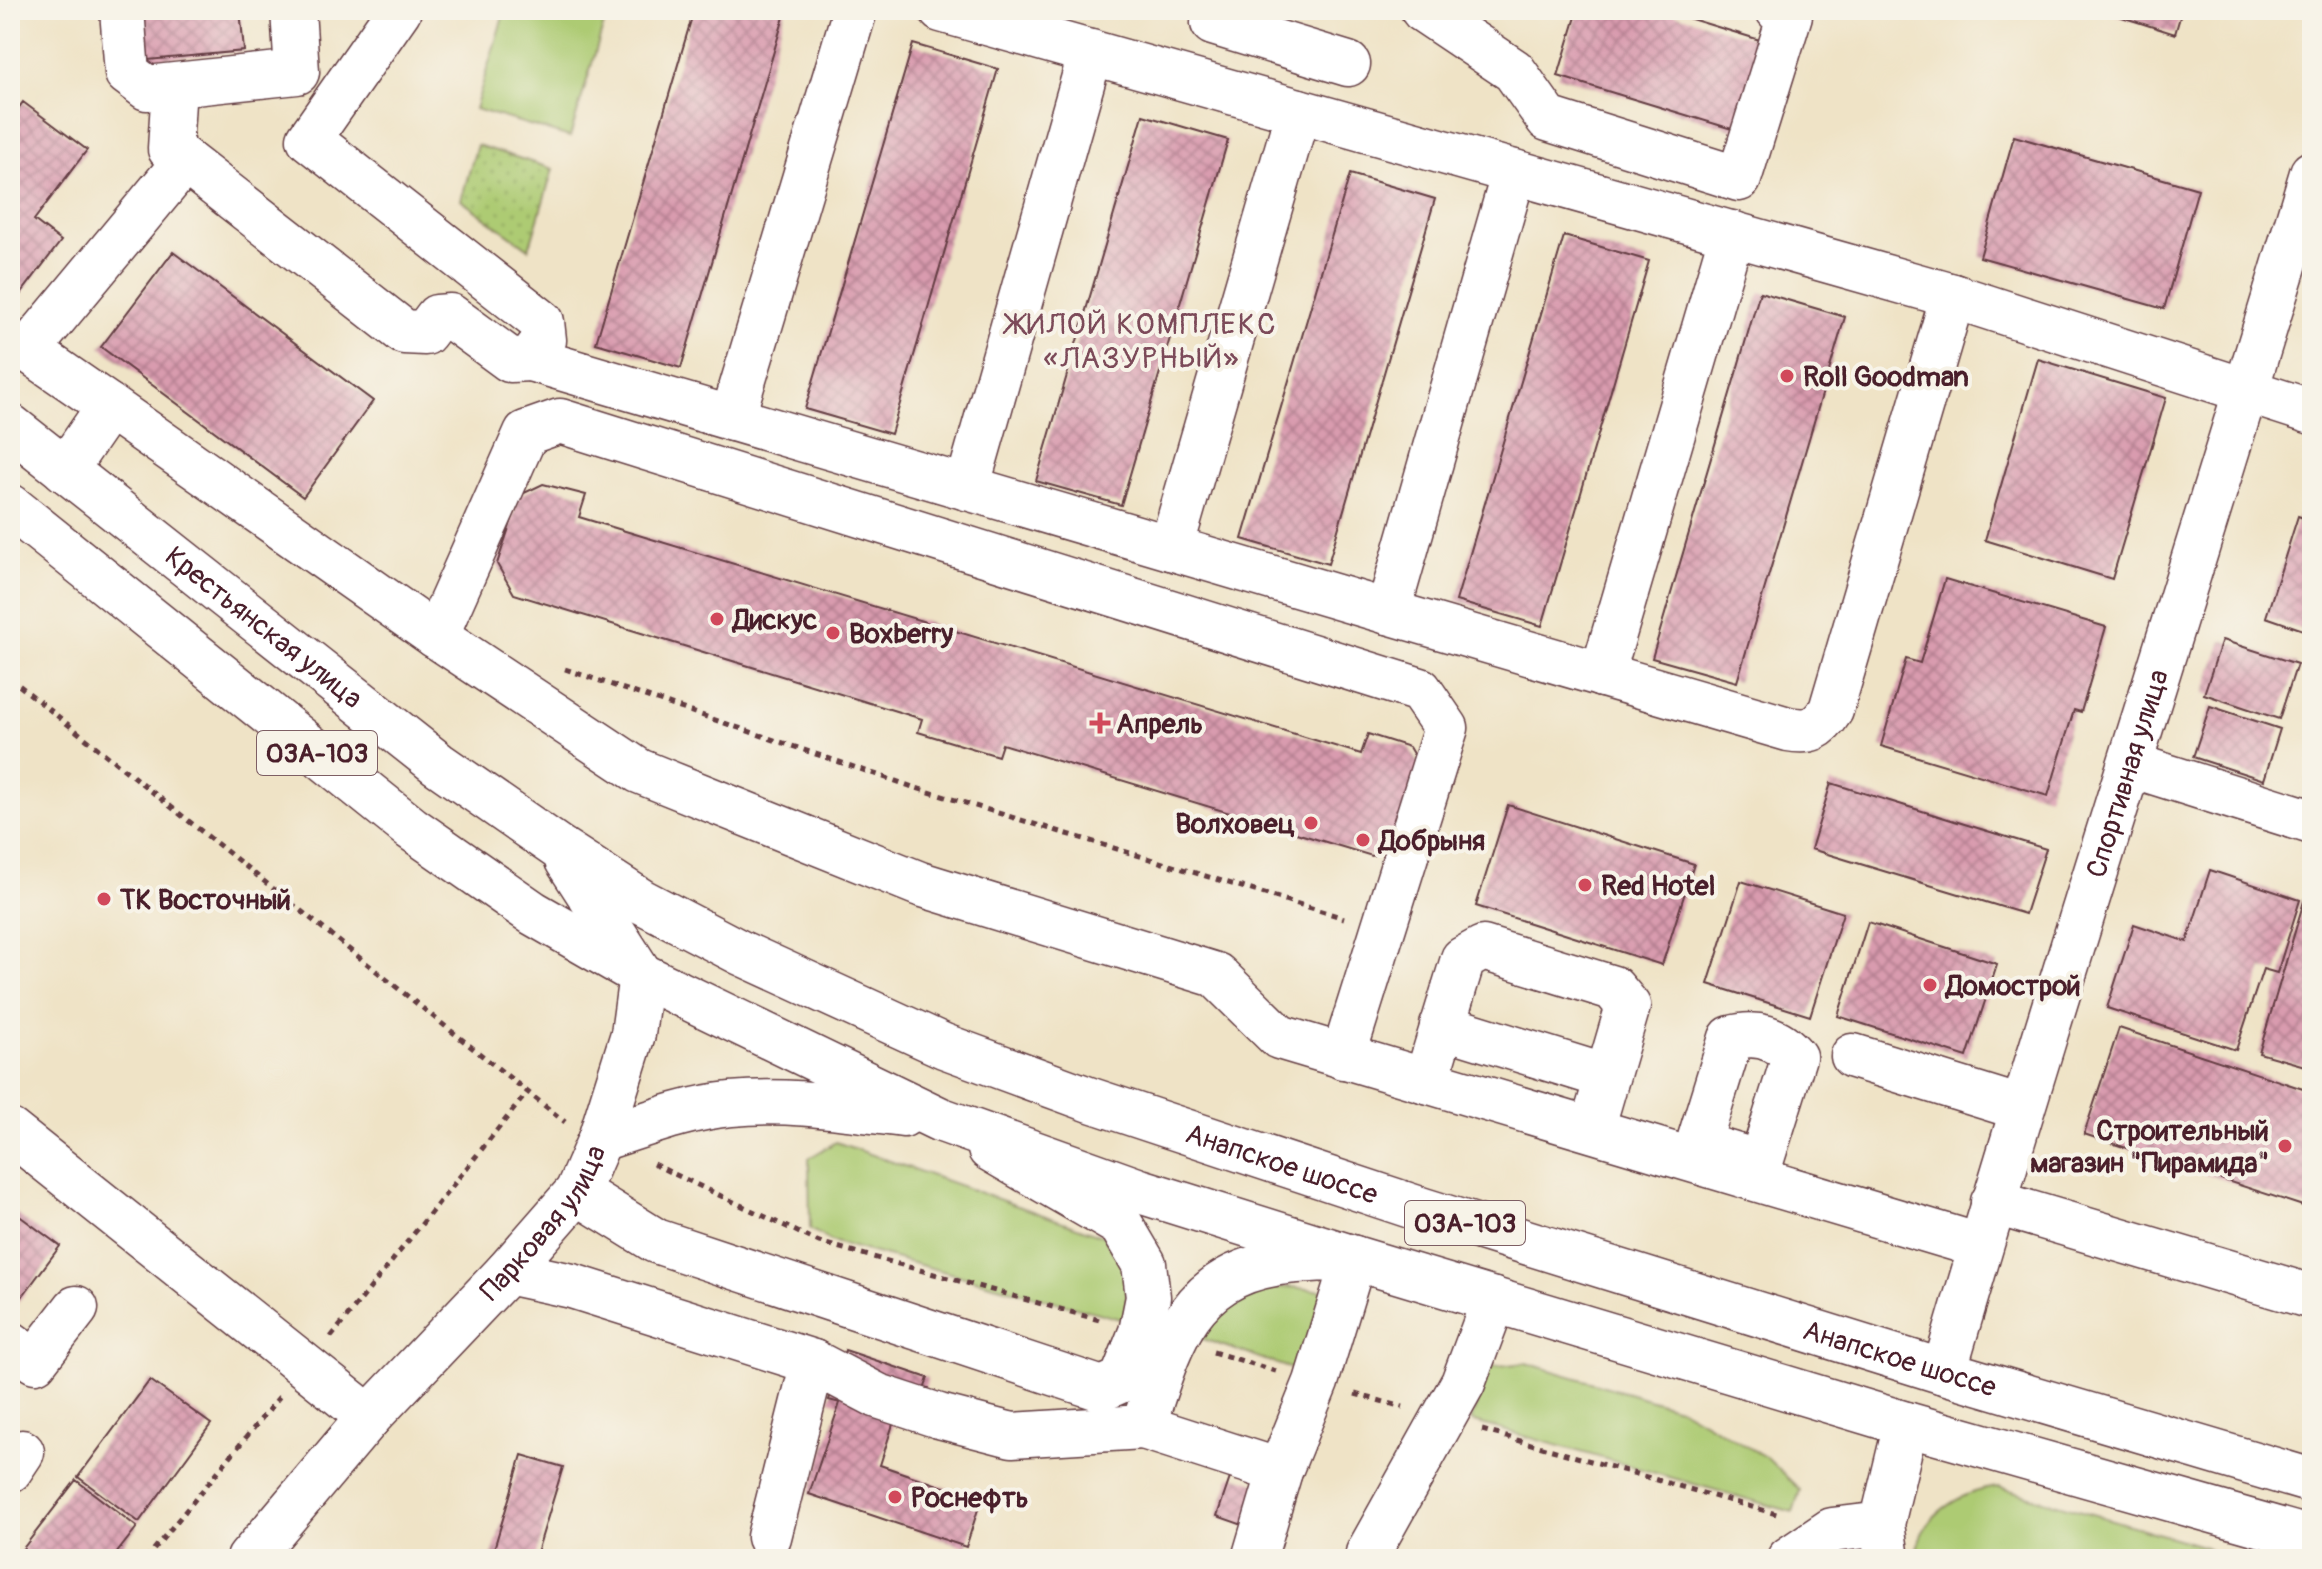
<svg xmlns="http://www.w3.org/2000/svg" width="2322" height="1569" font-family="Pangolin,sans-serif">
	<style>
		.green { fill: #adcb73; stroke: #7c754f; stroke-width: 2 }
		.park { fill: url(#park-dots); stroke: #7c754f; stroke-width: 2 }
		.building { fill: url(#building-cross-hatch) }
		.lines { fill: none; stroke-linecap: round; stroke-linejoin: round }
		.minor-casing { stroke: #633c42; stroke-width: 47 }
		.major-casing { stroke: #633c42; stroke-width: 47 }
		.path { stroke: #633c42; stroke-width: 5; stroke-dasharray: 6 6; stroke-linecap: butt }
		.minor { stroke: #fff; stroke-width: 44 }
		.major { stroke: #fff; stroke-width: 44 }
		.poi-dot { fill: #d1495b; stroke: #f7f3e8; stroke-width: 3 }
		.labels { text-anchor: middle; stroke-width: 8; stroke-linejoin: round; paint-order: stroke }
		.shield { fill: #f7f3e8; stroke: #7e5f64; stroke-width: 2 }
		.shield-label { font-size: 26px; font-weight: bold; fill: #4a1f2b }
		.poi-label { font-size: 28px; font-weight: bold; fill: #4a1f2b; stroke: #f7f3e8; text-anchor: start }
		.street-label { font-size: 28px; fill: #4a1f2b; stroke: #f7f3e8 }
		.neighbourhood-label { font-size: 30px; letter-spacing: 2px; fill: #7c4a59; stroke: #f7f3e8 }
	</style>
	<defs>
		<pattern id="park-dots" width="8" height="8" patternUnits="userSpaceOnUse" patternTransform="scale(2)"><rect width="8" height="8" fill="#adcb73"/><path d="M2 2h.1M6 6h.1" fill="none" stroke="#96ae64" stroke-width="1.8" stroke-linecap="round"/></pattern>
		<pattern id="building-cross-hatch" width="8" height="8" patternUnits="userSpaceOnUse" patternTransform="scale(2)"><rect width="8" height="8" fill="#d99baf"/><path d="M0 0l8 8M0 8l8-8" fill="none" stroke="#b27e8f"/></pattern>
	</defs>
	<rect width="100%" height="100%" fill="#f7f3e8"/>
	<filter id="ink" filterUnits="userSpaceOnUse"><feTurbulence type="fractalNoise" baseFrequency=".0125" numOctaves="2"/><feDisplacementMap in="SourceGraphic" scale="16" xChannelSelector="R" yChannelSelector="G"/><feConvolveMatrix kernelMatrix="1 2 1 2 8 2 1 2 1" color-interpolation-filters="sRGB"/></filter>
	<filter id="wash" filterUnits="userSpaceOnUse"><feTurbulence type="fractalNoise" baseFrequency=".006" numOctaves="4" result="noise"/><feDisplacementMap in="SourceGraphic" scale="32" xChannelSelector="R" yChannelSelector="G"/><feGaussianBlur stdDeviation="1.8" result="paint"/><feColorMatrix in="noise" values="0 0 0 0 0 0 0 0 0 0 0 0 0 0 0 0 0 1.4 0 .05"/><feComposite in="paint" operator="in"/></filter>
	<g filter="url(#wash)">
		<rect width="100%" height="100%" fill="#efe3c6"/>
		<path class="green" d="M505 10H608L570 137 475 109Z
			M836 1142 1103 1236C1128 1274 1130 1275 1124 1320L831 1241 810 1229 809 1158Z
			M1291 1287 1324 1291 1298 1371 1194 1336C1231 1299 1238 1289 1291 1287Z
			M1526 1363 1682 1409 1767 1458 1800 1490 1793 1512 1471 1421 1489 1367Z
			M1999 1487 2205 1547 2220 1559H1916C1917 1516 1961 1491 1999 1487Z"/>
		<path class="park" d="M477 145 553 169 529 249 461 200Z"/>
		<g id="blocks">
			<path class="building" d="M143 10H240L244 51 148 60Z
				M694 10H786L681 368 596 343Z
				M1578 10H1662L1763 41 1735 130 1558 76Z
				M2100 10H2182L2175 34Z
				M913 44 998 69 891 434 805 409Z
				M23 102 87 150 34 220 61 241 10 308V120Z
				M1143 115 1228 140 1121 505 1036 481Z
				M2014 136 2198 189 2164 309 1980 257Z
				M1350 174 1435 199 1328 564 1242 539Z
				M1564 236 1649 261 1542 626 1456 601Z
				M173 252 373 401 303 497 101 347Z
				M1760 292 1845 317 1737 682 1652 658Z
				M2038 359 2166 398 2112 579 1985 540Z
				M543 484 586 495 579 517 1361 754 1368 734 1409 747 1422 769 1403 839 1372 856 1002 744 998 756 918 732 922 719 514 594 497 564 520 495Z
				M2298 516 2312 521V633L2266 617Z
				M1945 579 2106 627 2081 712 2074 710 2048 796 1881 746 1906 659 1920 663Z
				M2222 640 2297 664 2279 719 2204 694Z
				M2210 706 2280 729 2264 780 2193 757Z
				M1831 783 2046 849 2025 914 1811 849Z
				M1508 805 1694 864 1662 965 1476 906Z
				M2210 870 2300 900 2277 973 2263 969 2236 1050 2107 1008 2134 924 2187 942Z
				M2312 874V1068L2259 1053Z
				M1741 881 1843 913 1810 1016 1708 984Z
				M1868 922 1997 964 1967 1057 1838 1016Z
				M2119 1028 2312 1092V1209L2084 1134Z
				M10 1209 60 1246 13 1309 10 1306Z
				M845 1350 928 1378 912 1427 894 1421 880 1465 981 1500 966 1547 809 1494 840 1403 829 1400Z
				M150 1380 211 1424 139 1522 78 1477Z
				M522 1455 563 1467 535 1559H491Z
				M1231 1475 1268 1487 1254 1529 1217 1516Z
				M76 1480 137 1527 112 1559H15Z"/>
		</g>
	</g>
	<g filter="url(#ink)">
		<use href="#blocks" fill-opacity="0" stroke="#633c42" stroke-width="2"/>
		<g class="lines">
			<g class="minor-casing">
				<g id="minor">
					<path d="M122 10 127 73 147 88 297 72 293 10"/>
					<path d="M941 10 1953 296 2312 412"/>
					<path d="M1217 10 1213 23 1348 64"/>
					<path d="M1423 10 1514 71 1548 119 1739 179 1790 15 1778 10"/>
					<path d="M174 86 170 149 185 161"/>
					<path d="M530 359 1388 612 1514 172"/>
					<path d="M109 406 436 636 639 771 920 884 1216 975 1279 1037 1980 1246"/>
					<path d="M732 419 855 10"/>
					<path d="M65 470 109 406 28 350 185 161 404 332 425 333 437 317 450 316 510 360 530 359 544 340 542 322 309 139 399 10"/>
					<path d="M967 488 1091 52"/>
					<path d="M1171 548 1298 111"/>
					<path d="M1388 612 1788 729C1810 733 1819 729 1831 710L1953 296"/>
					<path d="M436 636 526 433 560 421 1420 690 1446 728 1343 1057"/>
					<path d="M1602 675 1732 233"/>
					<path d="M2131 765 2312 822"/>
					<path d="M1442 1026 1607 1077"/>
					<path d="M1853 1056 2021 1108"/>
					<path d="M1426 1081 1463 959 1483 948 1613 988 1628 1006 1592 1129"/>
					<path d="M10 1131 369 1417"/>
					<path d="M1744 1158 1708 1147 1700 1138 1731 1038C1755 1031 1778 1037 1794 1057L1756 1178"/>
					<path d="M577 1192 656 1241 1102 1389 1122 1380 1141 1332 1148 1297 1144 1264 1121 1225 990 1149"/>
					<path d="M1993 1202 2312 1297"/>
					<path d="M507 1272 572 1286 813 1362 878 1396 939 1416 1012 1435 1143 1427C1168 1353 1183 1279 1274 1264 1300 1259 1328 1260 1354 1258L1316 1382 1280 1471 1254 1559"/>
					<path d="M10 1343 35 1361 76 1308"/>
					<path id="s1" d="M1944 1372C2061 971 2192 574 2312 173"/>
					<path d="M1143 1427 1280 1471"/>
					<path d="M10 1470 22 1452"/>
					<path d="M769 1537 813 1362"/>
					<path d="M1368 1553 1463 1383 1494 1300"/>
					<path d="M1789 1559 1832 1530 1882 1524"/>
					<path d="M1887 1559 1882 1524 1906 1424"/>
				</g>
			</g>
			<g class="major-casing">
				<g id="major">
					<path id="s2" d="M10 426 438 764 559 848 641 901 741 953 944 1046 1091 1100 1423 1210 1944 1372 2312 1481"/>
					<path d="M10 506 411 828 533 913 641 975 939 1119 1140 1191 1354 1258 1906 1424 2312 1539"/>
					<path d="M600 1139C642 1126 686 1108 731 1104 789 1098 846 1108 903 1115"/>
					<path id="s3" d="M249 1559 369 1417 507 1272 577 1192 600 1139 633 1034 641 975 567 860"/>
				</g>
			</g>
			<path class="path" d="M565 669 916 788 1344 918
				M10 678 565 1122
				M653 1164 819 1242 1103 1321
				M331 1337 526 1094
				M1213 1352 1276 1371
				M1355 1394 1403 1407
				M1482 1430 1780 1515
				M146 1559 280 1396"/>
			<use href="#minor" class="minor"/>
			<use href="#major" class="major"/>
		</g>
	</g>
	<g class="poi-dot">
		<circle cx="1787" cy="376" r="8"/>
		<circle cx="717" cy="619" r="8"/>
		<circle cx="833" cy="633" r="8"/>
		<path d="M1096 711h8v8h8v8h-8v8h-8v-8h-8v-8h8z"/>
		<circle cx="1311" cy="823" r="8"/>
		<circle cx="1363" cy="840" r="8"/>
		<circle cx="1585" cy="885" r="8"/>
		<circle cx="104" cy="899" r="8"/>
		<circle cx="1930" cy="985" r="8"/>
		<circle cx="2285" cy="1146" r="8"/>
		<circle cx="895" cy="1497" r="8"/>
	</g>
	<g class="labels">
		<g class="shield">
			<rect x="257" y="731" width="120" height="44" rx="6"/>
			<rect x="1405" y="1201" width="120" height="44" rx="6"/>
		</g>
		<g class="shield-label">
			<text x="317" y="762">03А-103</text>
			<text x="1465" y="1232">03А-103</text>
		</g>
		<g class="poi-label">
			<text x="1803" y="386">Roll Goodman</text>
			<text x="733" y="629">Дискус</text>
			<text x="849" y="643">Boxberry</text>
			<text x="1116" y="733">Апрель</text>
			<text x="1295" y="833" text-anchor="end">Волховец</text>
			<text x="1379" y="850">Добрыня</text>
			<text x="1601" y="895">Red Hotel</text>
			<text x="120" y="909">ТК Восточный</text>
			<text x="1946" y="995">Домострой</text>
			<text x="2269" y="1140" text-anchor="end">Строительный<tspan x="2269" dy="32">магазин "Пирамида"</tspan></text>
			<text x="911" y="1507">Роснефть</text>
		</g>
		<g class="street-label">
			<text dy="10" stroke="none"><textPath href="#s2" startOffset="324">Крестьянская улица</textPath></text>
			<text dy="10" stroke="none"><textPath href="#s1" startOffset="626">Спортивная улица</textPath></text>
			<text dy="10" stroke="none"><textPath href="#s2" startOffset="1484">Анапское шоссе</textPath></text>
			<text dy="10" stroke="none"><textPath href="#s3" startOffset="448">Парковая улица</textPath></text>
			<text dy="10" stroke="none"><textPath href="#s2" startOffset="2132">Анапское шоссе</textPath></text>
		</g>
		<g class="neighbourhood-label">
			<text x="1142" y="334">ЖИЛОЙ КОМПЛЕКС<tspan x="1142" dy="34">«ЛАЗУРНЫЙ»</tspan></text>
		</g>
	</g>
	<rect width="2322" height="1569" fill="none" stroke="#f7f3e8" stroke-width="40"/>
</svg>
